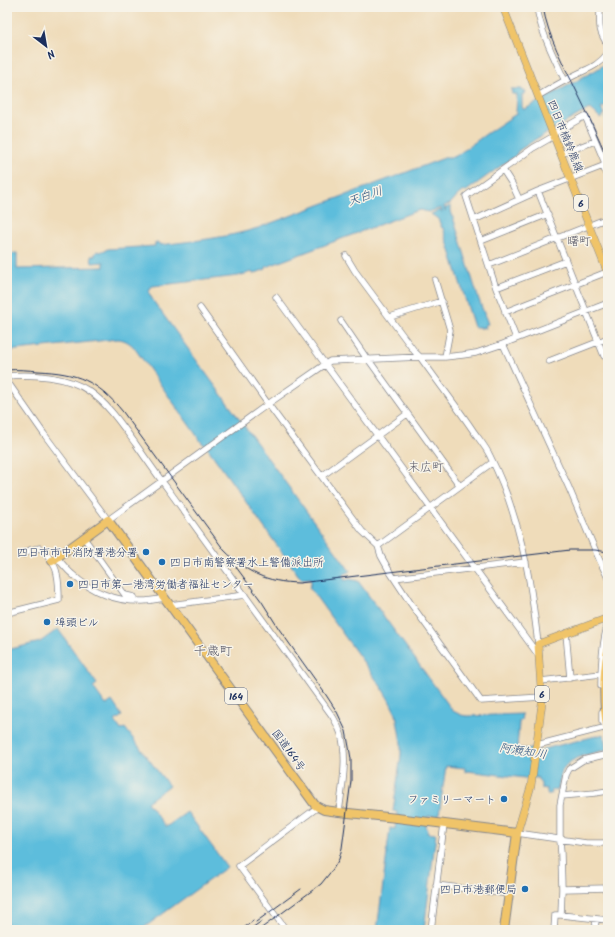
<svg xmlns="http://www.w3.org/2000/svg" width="615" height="937" font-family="Kalam,'Klee One',sans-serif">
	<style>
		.water { fill: #5dbddc; stroke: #3c769d }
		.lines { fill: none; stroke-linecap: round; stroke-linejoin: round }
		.stream { stroke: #5dbddc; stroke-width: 1 }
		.minor-casing { stroke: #85868c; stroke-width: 7 }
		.major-casing { stroke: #85868c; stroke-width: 8 }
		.highway-casing { stroke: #85868c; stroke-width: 10 }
		.minor { stroke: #fff; stroke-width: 5.5 }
		.major { stroke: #f0c469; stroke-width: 7 }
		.highway { stroke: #f0c469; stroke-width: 8 }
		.rail { stroke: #1b2f5e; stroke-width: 1 }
		.poi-dot { fill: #1f6fb2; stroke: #f7f3e8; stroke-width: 1.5 }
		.labels { text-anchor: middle; stroke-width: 3; stroke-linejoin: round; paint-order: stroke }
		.shield { fill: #f7f3e8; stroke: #5d6a87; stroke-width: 1 }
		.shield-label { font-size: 10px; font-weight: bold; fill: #1b2f5e }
		.street-label { font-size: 11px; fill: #1b2f5e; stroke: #f7f3e8 }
		.poi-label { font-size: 11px; fill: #1b2f5e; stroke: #f7f3e8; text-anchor: end }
		.water-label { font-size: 12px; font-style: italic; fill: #2c527e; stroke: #f7f3e8 }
		.neighbourhood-label { font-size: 12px; fill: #5b5b6a; stroke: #f7f3e8 }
		.quarter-label { font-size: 13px; fill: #5b5b6a; stroke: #f7f3e8 }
	</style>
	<rect width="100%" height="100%" fill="#f7f3e8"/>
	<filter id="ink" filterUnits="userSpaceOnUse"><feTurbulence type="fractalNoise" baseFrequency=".025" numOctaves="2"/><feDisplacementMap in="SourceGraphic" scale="8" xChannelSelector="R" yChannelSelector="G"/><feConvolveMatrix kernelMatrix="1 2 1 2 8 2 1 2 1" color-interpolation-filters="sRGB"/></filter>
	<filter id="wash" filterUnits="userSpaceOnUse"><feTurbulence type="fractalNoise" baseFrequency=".012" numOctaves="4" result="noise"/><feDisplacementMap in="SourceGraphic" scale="16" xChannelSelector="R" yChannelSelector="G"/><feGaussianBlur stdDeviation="0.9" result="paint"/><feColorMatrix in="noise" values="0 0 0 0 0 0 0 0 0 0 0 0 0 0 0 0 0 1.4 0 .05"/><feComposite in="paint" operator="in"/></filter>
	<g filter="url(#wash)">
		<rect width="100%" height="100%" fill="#efdcba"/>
		<path class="water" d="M608 61V107H602L601 108 605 114 600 118 593 111 589 109 536 139 518 151 516 155 465 192 463 191 457 196 450 204 444 206 445 211 446 210 445 208 451 206V211L478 297 488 324 485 325 486 328H484L482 327 481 329V327H474L443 228H442L438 219 431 214 440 210 441 212H442L441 208 428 212 421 210 416 211 266 267V269L253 274 252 272 238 276 153 286 151 287 149 292 150 295 154 302 350 571 343 575 344 580H348L349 579 358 581 453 711 461 715 467 716 522 714 521 721H519V723L517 748 539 750 540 752 542 751 544 749 604 734 606 750C593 753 568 757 562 771 560 777 559 784 558 790H552L551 794H547V789L541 788V784L537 777 536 778 529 777 526 780 525 778 467 771 465 772V768L446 766 439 815 434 816H428L426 828 428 829 427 833 436 834 424 930H377L387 853 386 851H387L390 828 395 829 397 812 393 811 401 755V743L396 714 389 700 380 685 309 587 311 585V578L301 579 206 446 202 443 133 346C128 342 124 339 117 339L7 351V254L17 253V269L104 267V262L92 263 91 256H95V254L97 251 100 252 108 249 155 246V243H159L160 245C193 241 226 238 258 228L447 157H453L456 156 486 134 516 114 517 94H512L511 89H522V91H526L525 94H522V107L523 109H525L580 79V78C591 73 599 69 608 61Z
			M58 629 97 684 93 687 106 705 112 701 122 716 115 721 121 730 125 728 169 786 147 802 166 827 187 812 227 867 142 929 143 930H7V650L40 642Z"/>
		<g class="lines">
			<path class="stream" d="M603 116 608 122"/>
		</g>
	</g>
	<g filter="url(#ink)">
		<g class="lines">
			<g class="minor-casing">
				<path id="minor" d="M537 7C541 34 554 57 565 81
					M600 7C600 25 597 29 608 45
					M538 96C548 90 558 84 568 79 584 69 596 69 608 53
					M553 134 585 116 605 163 603 166 608 179
					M561 154 595 141
					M503 170 512 184 519 199
					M538 191 604 356
					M474 220 538 191 603 166
					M481 241 548 214
					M346 256 355 271 415 352 420 357C437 381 455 404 472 429 478 438 486 447 490 456 520 515 531 580 538 644
					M489 265 608 218
					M435 280 450 330 445 357
					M496 288 566 261
					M276 297 539 656
					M200 308 268 404 362 531 378 546 381 556 390 572 411 604 481 701 542 697
					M505 312 607 272
					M390 317 442 301
					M341 321 367 359
					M516 338 496 288 466 196 533 148 554 136
					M503 344 569 488 599 559 608 578
					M368 359 460 486
					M549 361 608 338
					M7 376C33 374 67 376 89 391 108 404 121 424 135 443 146 459 158 476 170 492 224 567 279 642 333 717 336 722 339 728 341 734 348 759 342 787 339 812
					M7 381 44 434 108 520 268 404 330 361 420 357H445L463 355 476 353 503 344 608 303
					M322 476 407 414
					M84 538 125 595 134 597
					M378 546 430 508 493 462
					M57 558C62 563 66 569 72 574 91 592 117 602 143 601 151 601 158 599 165 598
					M394 578 526 562
					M170 605 245 595
					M7 613 59 600C59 592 59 583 57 574 56 566 47 553 40 548L30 550 24 554
					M566 633 570 678
					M541 681 601 674
					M601 686C601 664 602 643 608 623
					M537 745 607 727 602 721V712
					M608 754 583 760 569 769 566 775 560 805V839L561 854 562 889 561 915 608 920
					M562 796 595 793 608 791
					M517 833 586 843H608
					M436 885 509 894
					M562 889 608 888
					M286 930 239 866 318 807
					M431 930 444 824
					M554 930 555 915H561
					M595 930 596 919"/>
			</g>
			<g class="major-casing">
				<path id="major" d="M503 7 608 274
					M517 833 531 786 542 703 538 644 608 618"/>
			</g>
			<g class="highway-casing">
				<path id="highway" d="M52 561 108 520 315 805 318 807 324 810 339 812 397 818 517 833 504 930
					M608 651C603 675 603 707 608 730"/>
			</g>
			<use href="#minor" class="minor"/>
			<use href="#major" class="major"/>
			<use href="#highway" class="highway"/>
			<path class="rail" d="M543 7C548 37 564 65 577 92 588 114 598 137 608 159
				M7 370C17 369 28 370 38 371 77 373 97 380 123 412L224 550C247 573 266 582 299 583L570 550H595L608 552
				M233 563 262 602 279 629 326 695 337 712 346 731 349 747 351 759V781L342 848 339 859 333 869 321 884 259 930
				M256 922 301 889
				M241 930 253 921
				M249 930 262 921"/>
		</g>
	</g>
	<g class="poi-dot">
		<circle cx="146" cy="552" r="4"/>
		<circle cx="162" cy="562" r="4"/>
		<circle cx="70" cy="584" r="4"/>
		<circle cx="47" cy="622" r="4"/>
		<circle cx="504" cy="799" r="4"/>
		<circle cx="525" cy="889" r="4"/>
	</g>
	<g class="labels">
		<g class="shield">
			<rect x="574" y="195" width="14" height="16" rx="3"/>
			<rect x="535" y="686" width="14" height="16" rx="3"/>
			<rect x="225" y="688" width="22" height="16" rx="3"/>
		</g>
		<g class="shield-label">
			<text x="581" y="207">6</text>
			<text x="542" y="698">6</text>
			<text x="236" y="700">164</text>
		</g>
		<g class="street-label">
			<text transform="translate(566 136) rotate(68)" y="4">四日市楠鈴鹿線</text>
			<text transform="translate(289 750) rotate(54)" y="4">国道164号</text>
		</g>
		<g class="poi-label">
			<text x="138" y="556">四日市市中消防署港分署</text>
			<text x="170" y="566" text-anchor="start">四日市南警察署水上警備派出所</text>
			<text x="78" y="588" text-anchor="start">四日市第一港湾労働者福祉センター</text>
			<text x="55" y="626" text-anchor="start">埠頭ビル</text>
			<text x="496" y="803">ファミリーマート</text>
			<text x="517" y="893">四日市港郵便局</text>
		</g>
		<g class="water-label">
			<text transform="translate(365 196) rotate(-19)" y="4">天白川</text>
			<text transform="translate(523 751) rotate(9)" y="4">阿瀬知川</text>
		</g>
		<g class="neighbourhood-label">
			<text x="579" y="245">曙町</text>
			<text x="426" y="471">末広町</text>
		</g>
		<g class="quarter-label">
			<text x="213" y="655">千歳町</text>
		</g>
	</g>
	<rect width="615" height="937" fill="none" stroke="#f7f3e8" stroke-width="24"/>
	<g transform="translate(46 46) rotate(149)" stroke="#f7f3e8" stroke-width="3" paint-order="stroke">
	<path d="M0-3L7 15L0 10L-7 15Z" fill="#1b2f5e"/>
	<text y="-6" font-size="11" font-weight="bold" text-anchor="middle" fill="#1b2f5e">N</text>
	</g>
</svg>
